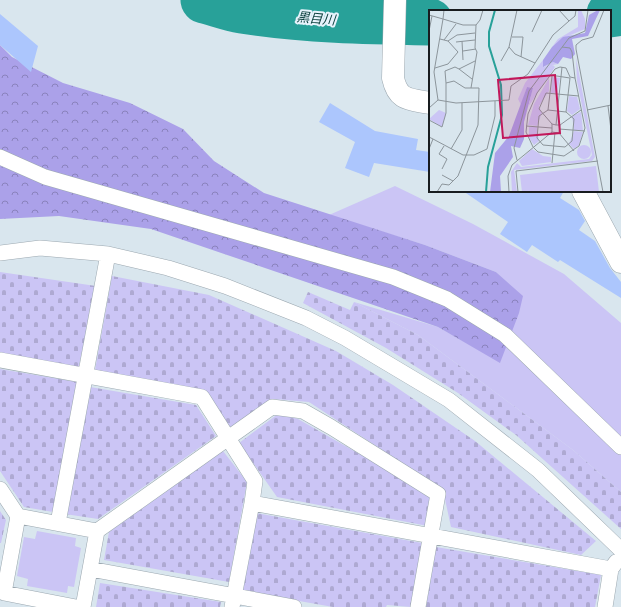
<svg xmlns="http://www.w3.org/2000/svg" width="621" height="607" font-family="'PT Sans','Noto Sans JP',sans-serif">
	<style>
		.grass { fill: #cbc5f5 }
		.forest { fill: url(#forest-crowns) }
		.cemetery { fill: url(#cemetery-stones) }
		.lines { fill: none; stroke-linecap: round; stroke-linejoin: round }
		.river { stroke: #28a199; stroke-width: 47 }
		.building { fill: #acc6fd }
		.lane-casing { stroke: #9ca8b0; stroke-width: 16 }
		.street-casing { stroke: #9ca8b0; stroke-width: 23 }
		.lane { stroke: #fff; stroke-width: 15 }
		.street { stroke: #fff; stroke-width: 22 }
		.labels { text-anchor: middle; stroke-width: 4; stroke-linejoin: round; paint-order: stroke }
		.water-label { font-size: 13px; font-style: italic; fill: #063c39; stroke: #e7f3fc }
		.inset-river { fill: none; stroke: #28a199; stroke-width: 2 }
		.inset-road { fill: none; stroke: #8c959b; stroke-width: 1 }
		.view { fill: #c2185b; fill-opacity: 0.15; stroke: #c2185b; stroke-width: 2 }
		.inset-edge { fill: none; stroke: #181c1f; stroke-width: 2 }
	</style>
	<defs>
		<pattern id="forest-crowns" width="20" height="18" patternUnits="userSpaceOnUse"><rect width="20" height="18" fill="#aba1e9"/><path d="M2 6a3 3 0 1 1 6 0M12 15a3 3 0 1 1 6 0" fill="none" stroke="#8a82bc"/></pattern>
		<pattern id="cemetery-stones" width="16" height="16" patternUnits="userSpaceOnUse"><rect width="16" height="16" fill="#cbc5f5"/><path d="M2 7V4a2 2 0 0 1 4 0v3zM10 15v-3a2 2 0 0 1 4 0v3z" fill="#aea9d2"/></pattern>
	</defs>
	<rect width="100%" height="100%" fill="#d9e6ee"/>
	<path class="grass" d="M395 186 473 224 564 274 621 323V492L573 450 418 335 354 302 438 327 500 362 522 296 496 272 425 245 329 215Z
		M37 531 76 538 75 546 81 548 74 587 68 586 67 593 27 586 28 579 17 576 24 537 35 539Z"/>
	<path class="forest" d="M0 45 12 57 63 83 130 103 183 129 214 161 264 193 425 245 496 272 523 296 519 313 500 363 438 327 151 229 59 216 0 219Z"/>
	<path class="cemetery" d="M0 272 96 286 78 370 0 355Z
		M112 276 209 295 336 351 393 385 475 441 596 541 581 555 451 527 443 490 309 402 274 399 266 402 230 428 204 390 95 370Z
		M308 292 350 310 354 302 418 335 573 450 621 492V529L516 435 458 393 386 348 303 303Z
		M0 369 77 382 53 512 24 507 0 471Z
		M90 387 196 405 216 436 98 519 65 514Z
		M278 414 298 419 433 496 428 526 277 497 239 443Z
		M223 451 247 482 229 582 104 560 109 532Z
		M0 511 6 520 1 543H0Z
		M256 513 422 543 411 607 387 605 386 607H333L242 591Z
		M436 547 601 575 595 607H426Z
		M100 583 221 602 220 607H96Z"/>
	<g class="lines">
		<path class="river" d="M204 0C216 3 229 8 242 10 304 20 367 21 430 22
			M610 14 621 12"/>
	</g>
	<path class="building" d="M0 14 38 46 31 72 0 45Z
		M330 103 375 131 418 139 416 150 430 152V172L374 163 369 177 345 168 355 142 319 122Z
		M463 191H564L560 198 579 210 585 221 579 230 595 241 610 268 621 282V298L560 260 558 262 532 245 527 252 500 234 508 222Z"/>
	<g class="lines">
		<g class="lane-casing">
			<path id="lane" d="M0 157 45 177 393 277 447 299 505 335 621 447
				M0 253 40 248 108 254 168 268 225 286 306 318 345 338 449 400 538 470 621 550
				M0 360 202 397 255 481 252 503
				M0 489 18 516
				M58 523 108 254
				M97 531 272 407 303 411 331 427 438 494 418 607
				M90 569 294 607
				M76 607 4 593 18 516 97 531 83 607
				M232 607 252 503 611 569
				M605 607 611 569 616 562"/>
		</g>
		<g class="street-casing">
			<path id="street" d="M395 0 393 78C398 101 409 99 430 103
				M583 191 621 262"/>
		</g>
		<use href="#lane" class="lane"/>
		<use href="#street" class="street"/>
	</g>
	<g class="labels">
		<g class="water-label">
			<text transform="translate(316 18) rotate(5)" y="5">黒目川</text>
		</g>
	</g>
	<g transform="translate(429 10)">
		<rect width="182" height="182" fill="#d9e6ee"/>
		<path d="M149 0H152L156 9V19L132 29 123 37 129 29 149 17ZM114 50 115 57 124 52 129 54 124 55 100 92 104 78 98 77 92 95 89 89 96 73ZM167 156 170 182H93L91 165Z" fill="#cbc5f5"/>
		<path d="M169 0H171L159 26 143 29 146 44 142 49 134 47 129 54 124 52 114 57V50L123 37 134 27 156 23 160 5ZM98 77 104 78 95 112V129L91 138 82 136 84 147 71 166 72 182H61L66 143 80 126Z" fill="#aba1e9"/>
		<path d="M147 48 166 147 163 151 85 160 88 182H83L82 162 88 153 92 157 160 149 163 145 148 71ZM124 55 126 57 99 97 102 86ZM123 67 131 68 128 83H122ZM120 68V81L110 96 113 103 108 116 99 115 105 94ZM140 86 148 87 151 99 143 105 138 101ZM152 102 154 121 145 120 143 106ZM100 117H108L110 131 105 135 100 128ZM145 121 154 122 150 135 145 139 140 134ZM148 142a7 7 0 1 1 14 0a7 7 0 1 1-14 0ZM103 139 114 146 122 147V152L93 156 90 151Z" fill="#cbc5f5"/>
		<path d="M10 100 17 103 13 117 0 109Z" fill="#cbc5f5"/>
		<path class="inset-river" d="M57 182 59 157 73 105 72 75 60 36V22L66 0"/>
		<path class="inset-road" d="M88 0 80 37 86 44 106 53M130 0 140 11 146 6 147 0M0 5 14 9 15 0M0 21 3 6M103 22 113 0M83 27H94L92 47M15 30 27 14M19 31 28 25 46 23M33 31 34 50M27 32 46 30M133 37 141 38 143 42 146 68M34 41 47 39M72 51 80 37M131 57 137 58 141 67 146 68 156 118 150 136 135 146 109 142 104 137 97 122 99 104 108 83 126 59ZM6 58 19 54 29 42 19 31 11 29M30 59 43 69M121 65 141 68 137 102 119 100 123 66M17 73 16 61 26 57 30 59 46 51M9 90 27 93 80 90 82 76 99 64 124 25 140 11M9 90 5 62 14 9 34 15H47L51 10 54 0M179 96 182 120M0 98 9 90M119 100 110 106 108 128 114 135 136 137 143 131 145 109 137 102M158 100 182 95M0 110 13 117 17 103V73L25 71 36 78H42M123 114 110 99 117 83 150 86M127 115 123 114V122L130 123 131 115H127L133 57M131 115 152 100M97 116 123 118M130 119 156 121M130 123 145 141M0 127 4 129 0 139M4 129 34 145H45L58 139 66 106V91M22 139 33 120V93M88 150 85 138 100 81 140 28 156 21 159 0M123 153 126 122M13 159 18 149 10 144 15 136M13 165 24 171M8 182 13 174 20 175 29 166 49 115 50 78H42L48 42 46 38 47 15M80 182 79 166 83 155 123 122M89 182 87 161 169 151M174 182 147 39V35L153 30 164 27 175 0"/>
		<path class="view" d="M126 65 131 123 74 128 69 70Z"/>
		<rect width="182" height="182" class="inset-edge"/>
	</g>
</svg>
